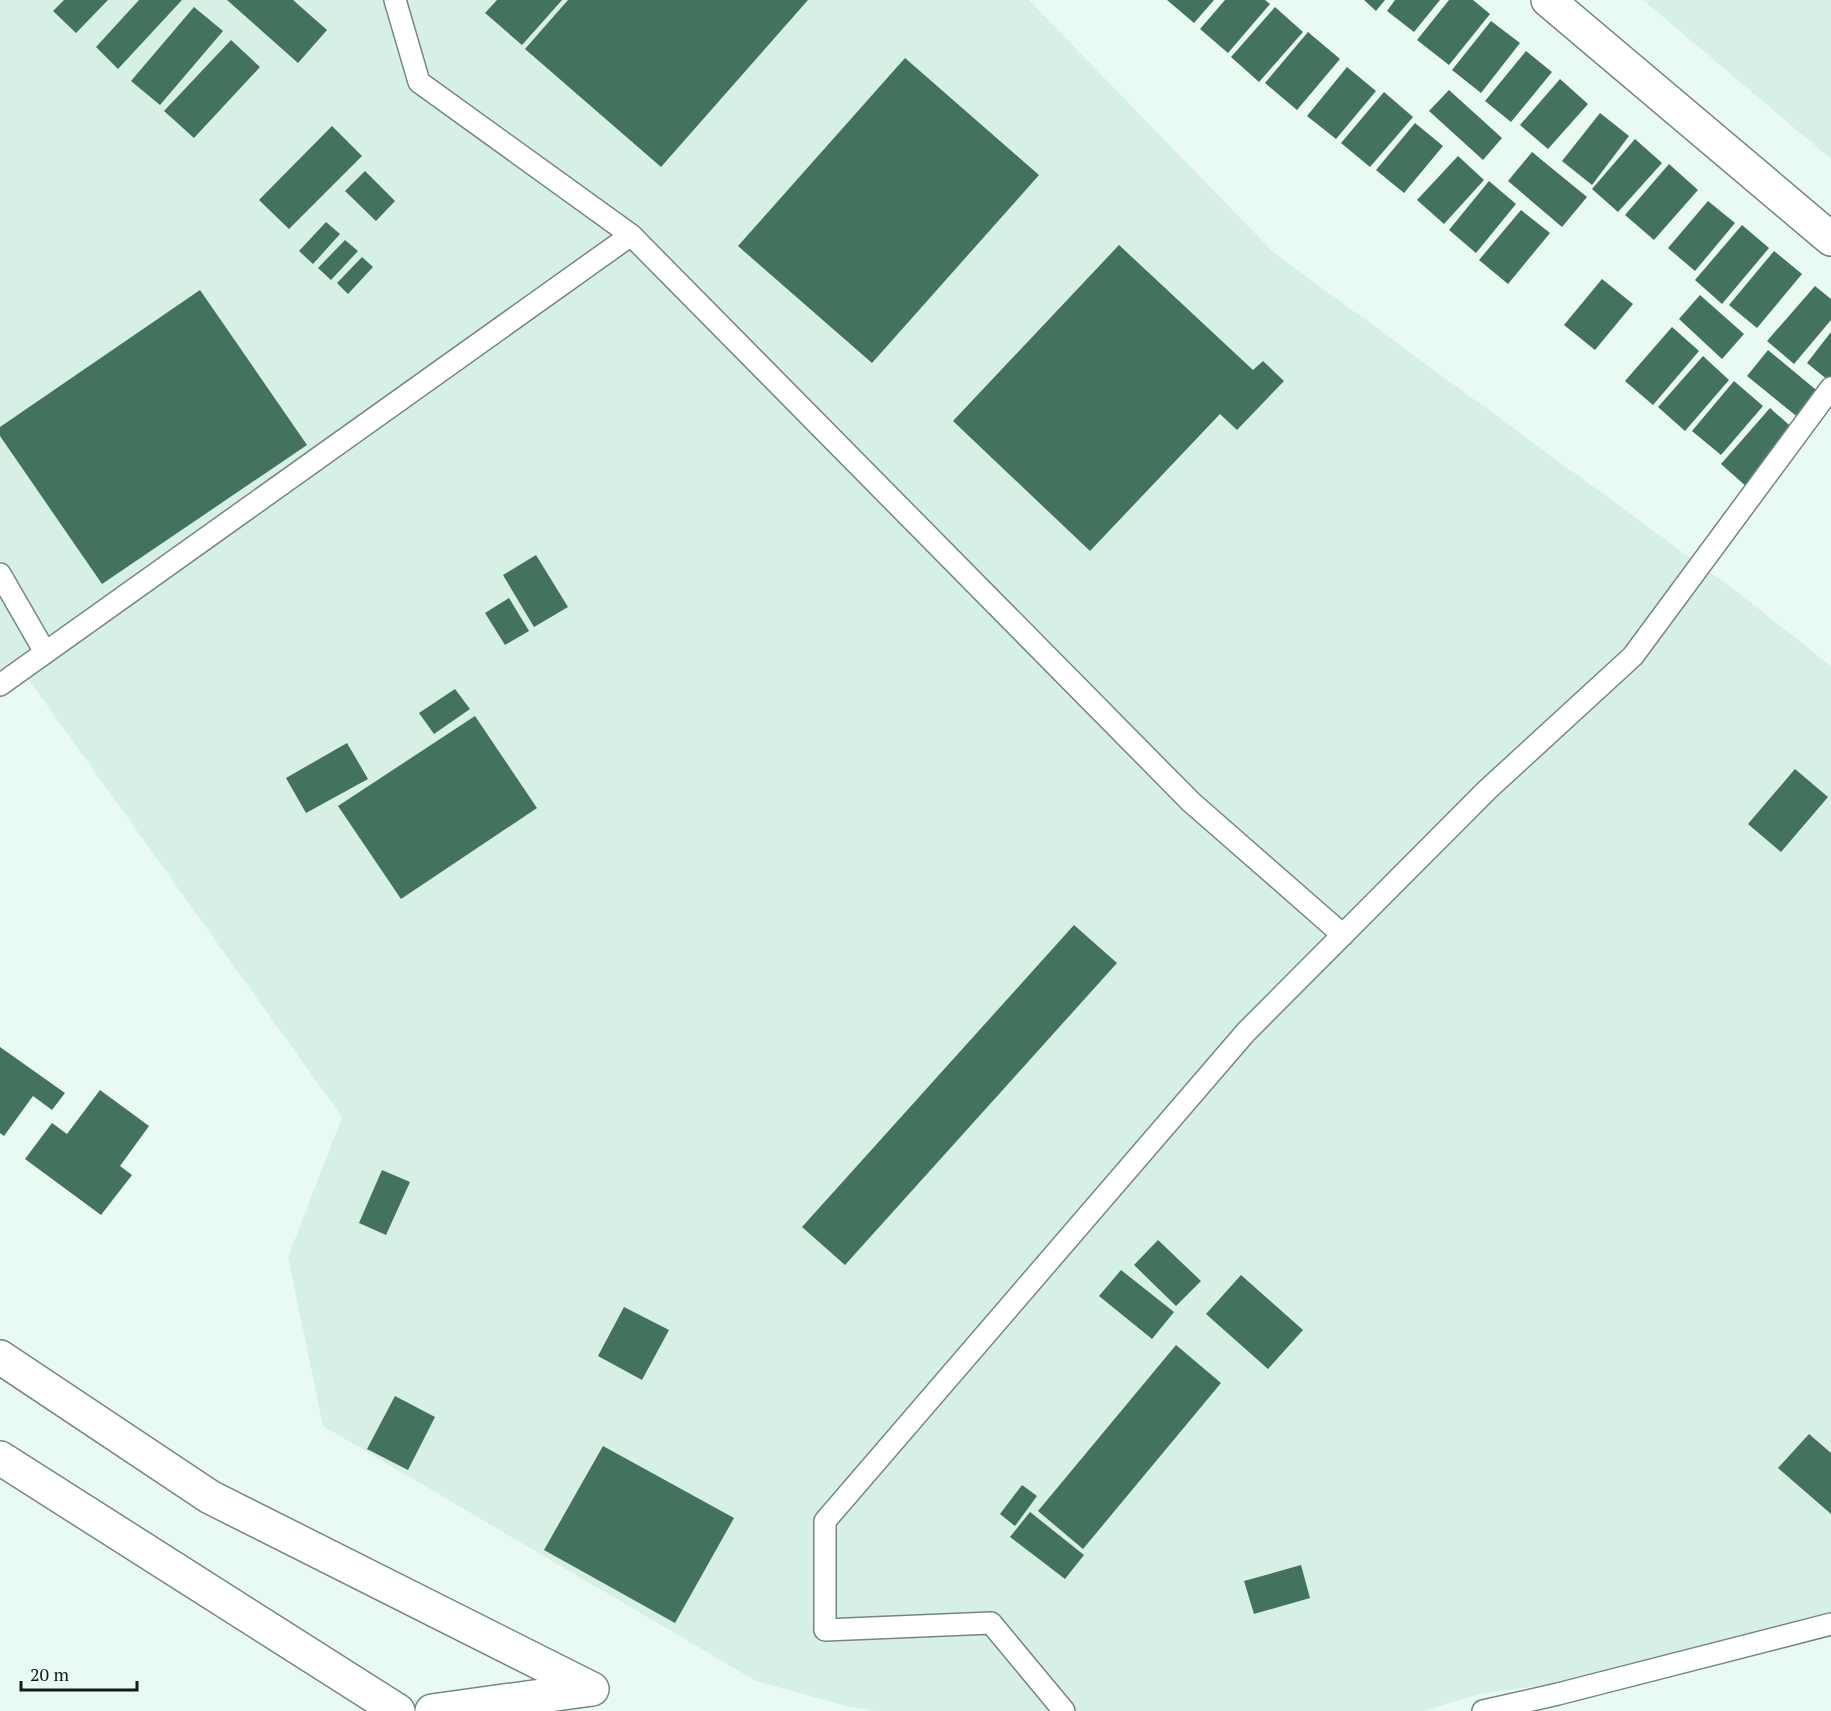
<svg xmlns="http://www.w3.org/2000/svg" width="1831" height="1711" font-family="'PT Serif',serif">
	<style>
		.built { fill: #d7f0e5 }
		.building { fill: #43725f }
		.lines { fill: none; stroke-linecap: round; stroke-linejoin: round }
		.service-casing { stroke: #77867f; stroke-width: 24 }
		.minor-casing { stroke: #77867f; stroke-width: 36 }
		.service { stroke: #fff; stroke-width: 21 }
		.minor { stroke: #fff; stroke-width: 33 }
	</style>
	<rect width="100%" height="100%" fill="#e9faf3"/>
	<path class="built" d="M0 0H1029L1273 252 1737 592 1831 666V1624L1621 1673 1476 1695 1424 1711H875L850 1707 756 1681 323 1426 288 1257 342 1117 21 669 0 681Z
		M1643 0H1831V159Z"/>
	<path class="building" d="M64 0H108L76 33 53 11Z
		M139 0H182L118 69 96 47Z
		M227 0H293L327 30 298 63Z
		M497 0H562L522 45 485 13Z
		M568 0H808L661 167 525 49Z
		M1167 0H1214L1194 23Z
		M1225 0H1265L1270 4 1228 53 1200 29Z
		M1364 0H1385L1376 11Z
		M1395 0H1440L1414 32 1387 11Z
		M1449 0H1473L1490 14 1449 65 1417 40Z
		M194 7 223 31 160 105 131 81Z
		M1275 7 1303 32 1259 82 1231 57Z
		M1491 21 1520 43 1481 93 1452 70Z
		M1308 32 1340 59 1297 110 1265 83Z
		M231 40 260 67 194 138 164 111Z
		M1526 51 1552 72 1511 122 1485 101Z
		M905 58 1039 175 872 363 738 246Z
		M1347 67 1376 91 1336 139 1307 116Z
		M1560 79 1588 104 1548 149 1520 125Z
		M1449 90 1502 138 1483 160 1429 111Z
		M1384 92 1413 117 1370 167 1341 143Z
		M1600 113 1629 136 1592 185 1562 161Z
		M1415 123 1443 146 1404 193 1376 170Z
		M332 126 362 156 289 229 259 200Z
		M1635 139 1662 163 1618 212 1592 189Z
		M1532 152 1587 197 1562 227 1508 181Z
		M1458 156 1484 180 1444 224 1417 200Z
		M1669 164 1698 190 1654 240 1625 215Z
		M365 171 395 201 376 221 345 191Z
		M1489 181 1516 204 1476 253 1449 230Z
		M1708 201 1735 223 1695 271 1668 248Z
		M1521 210 1550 233 1508 284 1479 260Z
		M326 222 340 234 313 264 299 251Z
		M1742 225 1769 248 1722 304 1695 280Z
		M345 240 358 251 331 280 318 268Z
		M1119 245 1253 370 1263 361 1284 381 1237 430 1220 414 1090 551 953 421Z
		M1774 251 1802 274 1757 328 1729 305Z
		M362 257 373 267 348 294 337 283Z
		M1602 279 1633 304 1595 350 1564 325Z
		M1815 286 1831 299V320L1794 364 1767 341Z
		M200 290 307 445 102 584 0 436V427Z
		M1700 295 1744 334 1722 359 1679 319Z
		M1672 327 1699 351 1653 405 1625 381Z
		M1831 332V378L1829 381 1807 363Z
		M1768 350 1821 394 1800 419 1747 376Z
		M1703 356 1729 380 1685 431 1658 407Z
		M1734 381 1763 406 1721 455 1692 431Z
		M1770 408 1797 432 1748 488 1721 464Z
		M536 555 568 607 534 627 503 575Z
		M509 598 529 631 505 645 485 613Z
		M455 689 470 709 434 734 419 713Z
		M475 716 537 808 401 899 338 806Z
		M347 743 368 779 306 813 286 778Z
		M1795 769 1828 797 1781 852 1748 824Z
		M1074 925 1117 963 845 1265 802 1227Z
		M0 1047 65 1093 52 1110 33 1096 4 1136 0 1133Z
		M100 1090 149 1126 120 1166 132 1175 101 1215 25 1159 52 1123 67 1134Z
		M382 1170 410 1182 386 1235 359 1223Z
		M1158 1240 1201 1281 1176 1306 1134 1265Z
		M1121 1270 1174 1312 1152 1339 1099 1296Z
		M1241 1275 1303 1330 1268 1369 1206 1314Z
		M624 1307 669 1330 642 1380 598 1356Z
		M1176 1345 1221 1383 1083 1549 1038 1511Z
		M395 1396 435 1417 408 1470 367 1449Z
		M1809 1434 1831 1453V1514L1778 1468Z
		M603 1446 734 1518 675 1623 544 1550Z
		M1022 1485 1037 1496 1015 1526 1000 1514Z
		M1030 1512 1084 1555 1065 1579 1010 1537Z
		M1301 1565 1310 1598 1254 1614 1244 1581Z"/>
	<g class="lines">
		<g class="service-casing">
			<path id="service" d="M395 0 419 82 631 235 1191 802 1343 935
				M0 574 45 652
				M0 685 631 235
				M1064 1711 991 1623 825 1630V1521L1246 1032 1487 790 1633 656 1831 388
				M1483 1711 1558 1694 1831 1624"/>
		</g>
		<g class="minor-casing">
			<path id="minor" d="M1548 0 1831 239
				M0 1357 210 1497 592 1689
				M0 1458 398 1711
				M432 1711 592 1689"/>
		</g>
		<use href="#service" class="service"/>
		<use href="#minor" class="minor"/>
	</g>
	<path d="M21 1681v9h116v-9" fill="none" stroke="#141a17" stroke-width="3"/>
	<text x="30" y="1681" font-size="18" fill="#141a17" stroke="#e9faf3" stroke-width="4.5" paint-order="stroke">20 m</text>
</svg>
